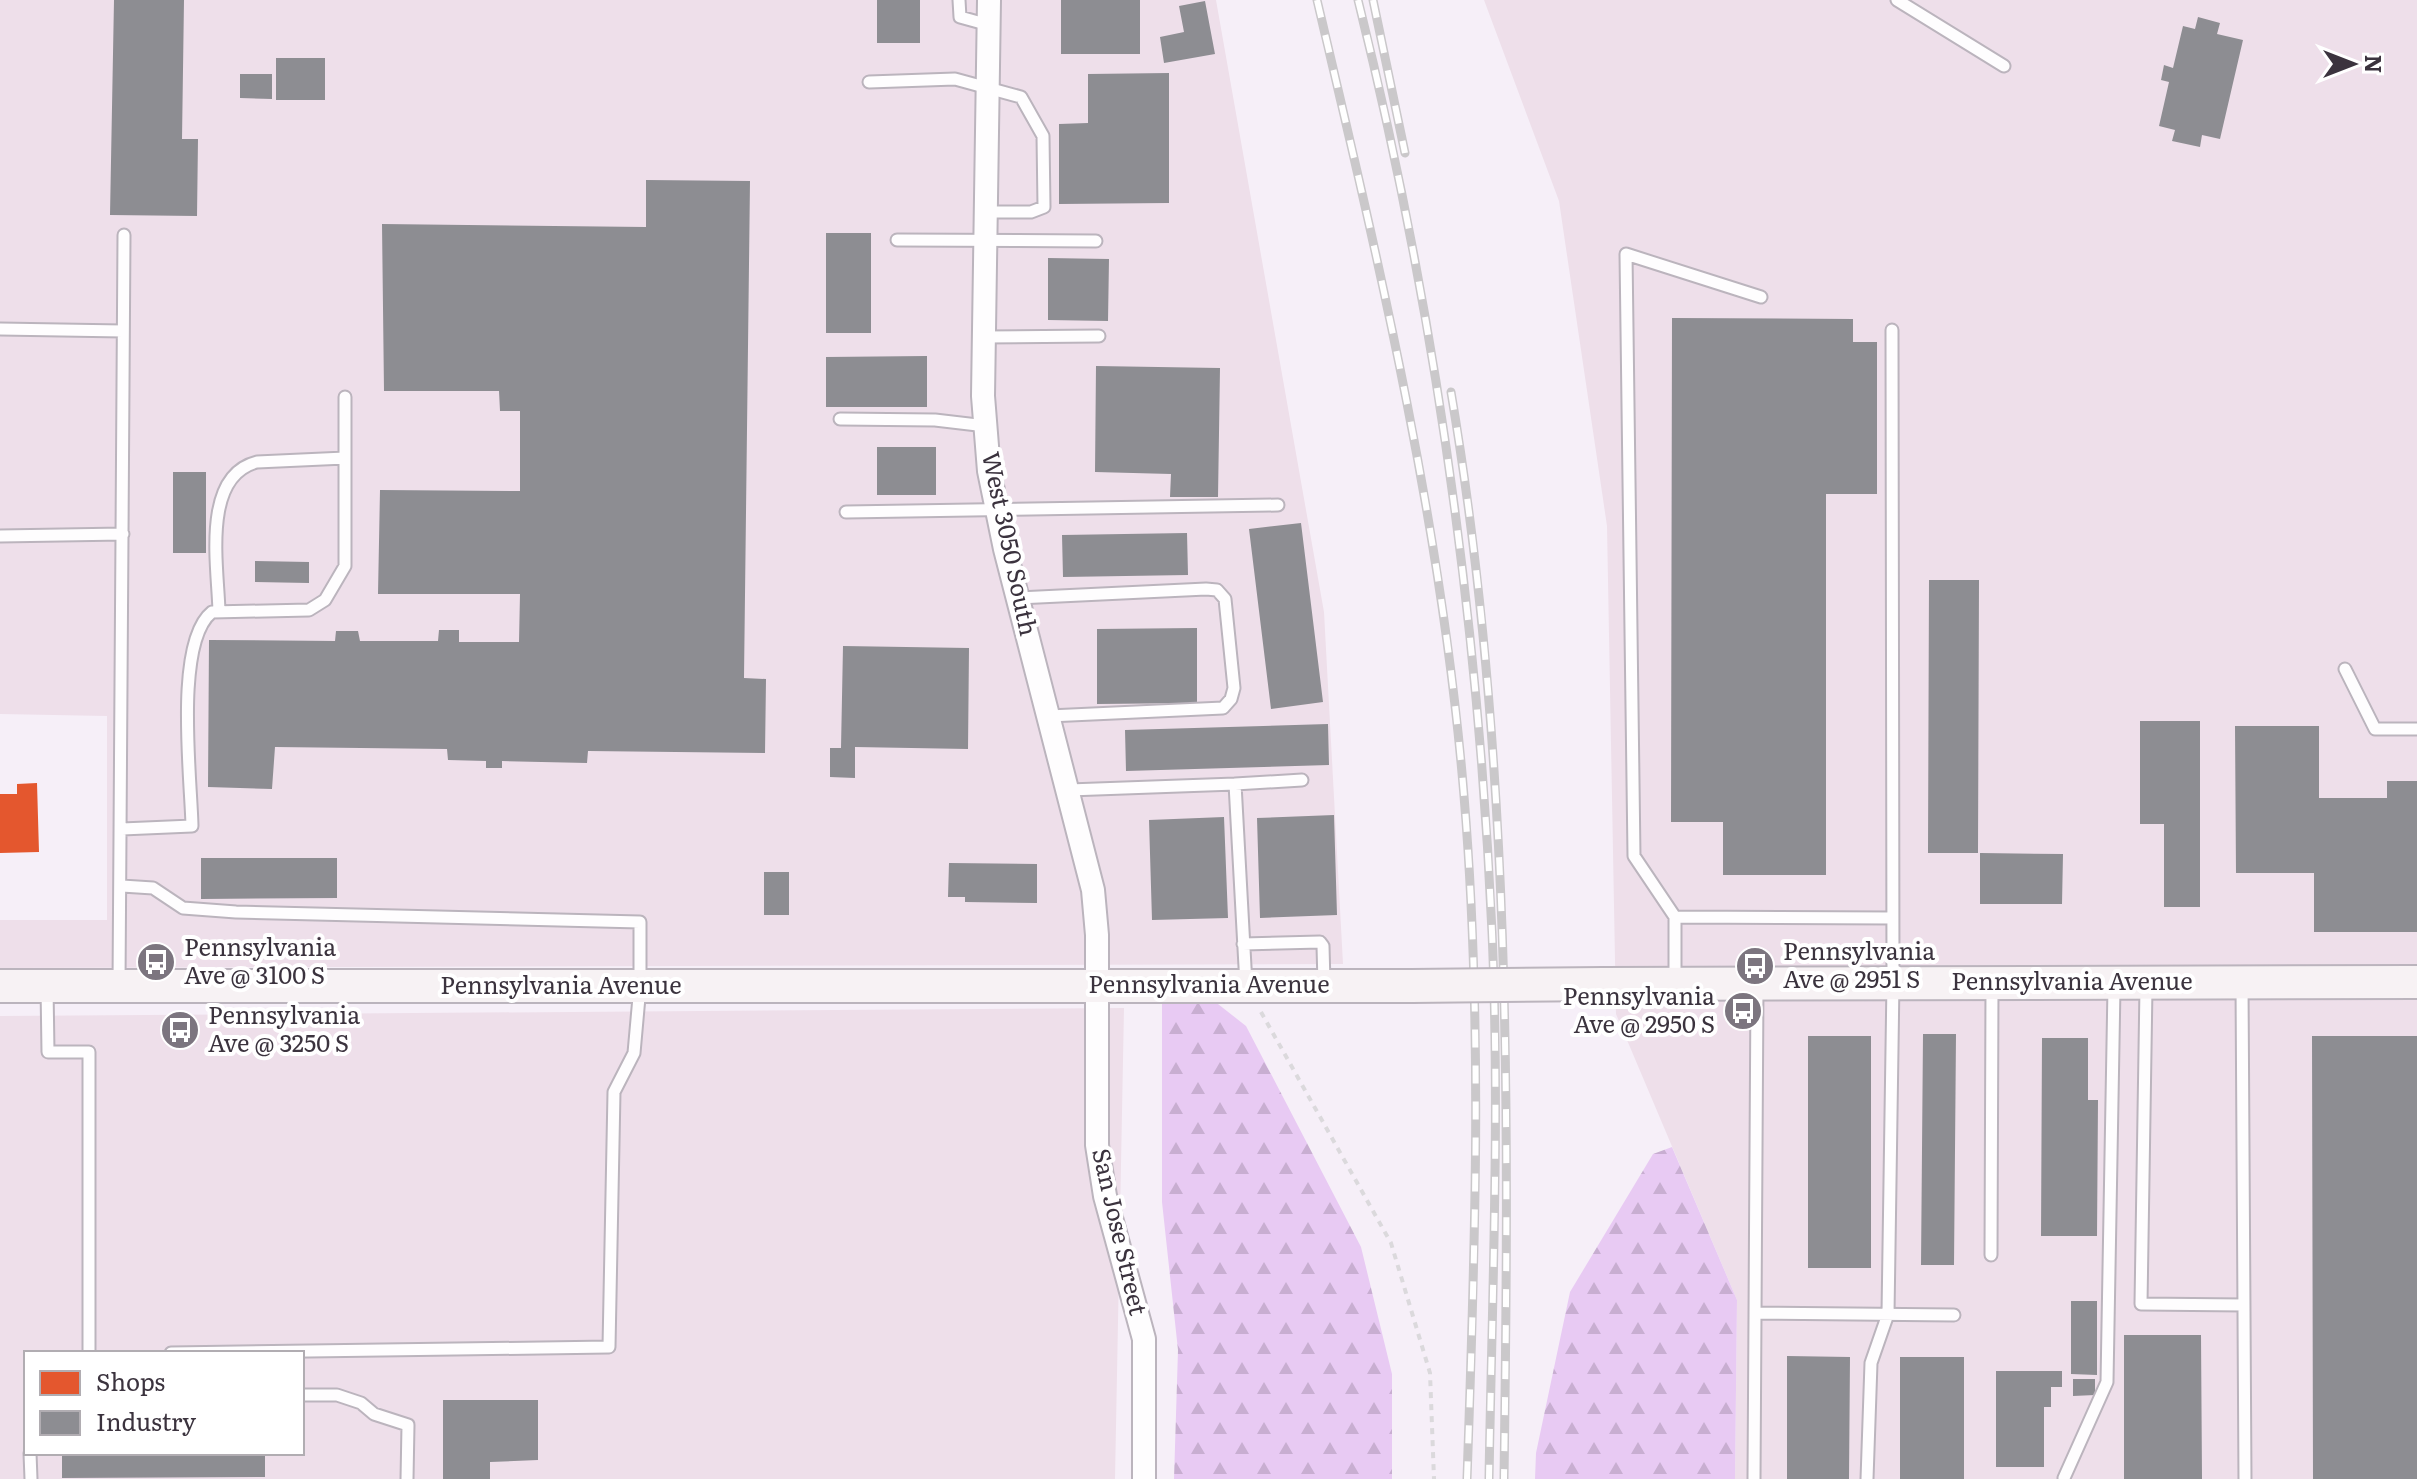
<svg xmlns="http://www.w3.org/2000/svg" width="2417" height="1479" font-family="Literata,serif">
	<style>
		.industrial { fill: #eedfea; fill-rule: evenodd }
		.forest { fill: url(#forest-firs) }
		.shops { fill: #e4572e }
		.industry { fill: #8d8d92 }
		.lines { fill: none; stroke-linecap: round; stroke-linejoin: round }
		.lane-casing { stroke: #bbb4bd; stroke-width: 15 }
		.street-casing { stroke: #bbb4bd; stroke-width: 26 }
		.secondary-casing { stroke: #bbb4bd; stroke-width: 36 }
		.path { stroke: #dbd9dc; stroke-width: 4; stroke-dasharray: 6 6; stroke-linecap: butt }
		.lane { stroke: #fefdfe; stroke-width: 11 }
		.street { stroke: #fefdfe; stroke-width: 22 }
		.secondary { stroke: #f7f2f4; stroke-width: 32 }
		.rail-casing { stroke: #cac8ca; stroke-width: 9 }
		.rail { stroke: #fff; stroke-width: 6; stroke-dasharray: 18; stroke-linecap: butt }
		.secondary-bridge-casing { stroke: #bbb4bd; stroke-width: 36; stroke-linecap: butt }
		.secondary-bridge { stroke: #f7f2f4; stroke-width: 32 }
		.labels { text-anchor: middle; stroke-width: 8; stroke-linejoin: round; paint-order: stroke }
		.street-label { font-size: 24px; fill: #3b333e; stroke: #fff }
		.poi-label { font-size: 24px; fill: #3b333e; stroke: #fff; text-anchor: start }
	</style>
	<defs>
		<pattern id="forest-firs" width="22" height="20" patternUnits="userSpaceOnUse" patternTransform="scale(2)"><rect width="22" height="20" fill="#e8caf3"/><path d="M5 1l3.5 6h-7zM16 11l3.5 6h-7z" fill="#c8aed1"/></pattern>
	</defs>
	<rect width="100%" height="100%" fill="#f6eff8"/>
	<path class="industrial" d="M0 0H1216L1324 612 1343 964 0 968V920H107V716L0 714Z
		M1484 0H2417V1479H1735L1737 1300 1616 1014 1607 526 1559 201Z
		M1124 1008 1115 1479H0V1016ZM26 1353H302V1453H26Z"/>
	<path class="forest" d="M1162 1003 1218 1004 1246 1026 1361 1247 1392 1374V1479H1174L1178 1350 1162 1202Z
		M1672 1147 1737 1300 1735 1479H1535L1536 1453 1570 1292 1653 1154Z"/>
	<path class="shops" d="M37 783 39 852 0 853V794H17V784Z"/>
	<path class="industry" d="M114 0H184L182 139H198L197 216 110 215Z
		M877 0H920V43H877Z
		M1061 0H1140V54H1061Z
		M1205 1 1215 54 1164 63 1160 37 1184 32 1179 6Z
		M2198 17 2220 23 2217 34 2243 40 2220 139 2202 135 2200 147 2172 141 2175 130 2159 126 2169 82 2161 80 2164 65 2173 68 2183 26 2195 29Z
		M276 58H325V100H276Z
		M1169 73V203L1059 204V124L1088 123V74Z
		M240 74H272V99L240 98Z
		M646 180 750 181 744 678 766 679 765 753 588 751 587 763 502 761V768H486V761L448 760 447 749 275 747 272 789 208 787 209 640 335 641 336 631H358L360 641H438L439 630H459V642H519L520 594H378L380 490 520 491V411H500L499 391H384L382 224 646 227Z
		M826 233H871V333H826Z
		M1048 258 1109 259 1108 321 1048 320Z
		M1672 318 1853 319V342H1877V494H1826V875H1723V822H1671Z
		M927 356V407H826V357Z
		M1096 366 1220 368 1218 497H1170L1171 474 1095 472Z
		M877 447H936V495H877Z
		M173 472H206V553H173Z
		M1301 523 1323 702 1271 709 1249 529Z
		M1187 533 1188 575 1063 577 1062 535Z
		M255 561 309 562V583L255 582Z
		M1929 580H1979L1978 853H1928Z
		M1197 628V703L1097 704V629Z
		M843 646 969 648 968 749 855 747V778L830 777V748H841Z
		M2140 721H2200V907H2164V824H2140Z
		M1328 724 1329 765 1126 771 1125 730Z
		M2235 726H2319V798H2387V781H2417V932H2314V873H2236Z
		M1334 815 1337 915 1260 918 1257 818Z
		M1224 817 1228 918 1152 920 1149 820Z
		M1980 853 2063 854 2062 904H1980Z
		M201 858H337V898L201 899Z
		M949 863 1037 864V903L965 902V897H948Z
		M764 872H789V915H764Z
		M1923 1034H1956L1954 1265H1921Z
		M1808 1036H1871V1268H1808Z
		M2312 1036H2417V1479H2313Z
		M2042 1038H2088V1100H2098L2097 1236H2041Z
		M2071 1301H2097V1375L2071 1374Z
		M2124 1335H2201L2202 1479H2124Z
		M1787 1356 1850 1357 1849 1479H1787Z
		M1900 1357H1964V1479H1900Z
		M1996 1371H2062V1387H2051V1407H2044V1467H1996Z
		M2073 1379H2095V1395L2073 1396Z
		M443 1400H538V1460L490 1462V1479H443Z
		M62 1453H265V1477L62 1478Z"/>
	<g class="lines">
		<g class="lane-casing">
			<path id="lane" d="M959 0 960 17 989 25
				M1897 0 2004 66
				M869 82 955 79 1021 97 1043 136 1044 207 1031 212H986
				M897 240 1096 241
				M0 329 123 331
				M984 337 1099 336
				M840 419 935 420 986 426
				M846 512 1278 505
				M0 536 123 534
				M1018 598 1206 589 1217 590 1225 599 1234 688 1231 699 1223 708 1049 716
				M219 612C218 567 201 476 257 462L345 458
				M2345 669 2375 729H2417
				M1235 784 1302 780
				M1069 790 1235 784 1246 985
				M122 829 192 826C191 778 174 642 212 612L309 610 325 600 345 566V397
				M122 886 153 888 183 908 236 912 640 922V986L634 1053 614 1092 609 1347 171 1353
				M1675 917 1634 856 1626 254 1761 297
				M1243 944 1320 942 1323 946 1324 983
				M1675 983V917L1893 918
				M2242 983 2245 1479
				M119 985 124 235
				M47 987 48 1052H89V1353
				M2146 987 2141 1304 2244 1305
				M1991 1255 1992 987
				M1755 1313 1954 1315
				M302 1395H337L361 1403 374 1414 408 1425 407 1479
				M30 1453 31 1479
				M2064 1478 2107 1382 2114 987
				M1754 1479 1757 988
				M1867 1479 1871 1363 1888 1314 1893 982 1892 330"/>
		</g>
		<g class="street-casing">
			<path id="street" d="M989 0 983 396 989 471 1005 549 1093 890 1097 935V1145L1105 1196 1144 1339V1479"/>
		</g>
		<g class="secondary-casing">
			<path id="secondary" d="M1604 984 2417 982
				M0 986H1412"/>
		</g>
		<path class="path" d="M1261 1012 1391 1243 1430 1373 1434 1479"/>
		<use href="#lane" class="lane"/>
		<use href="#street" class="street"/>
		<use href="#secondary" class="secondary"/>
		<g class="rail-casing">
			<path id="rail" d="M1317 0C1379 263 1442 527 1464 796 1483 1024 1475 1251 1467 1479
				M1358 0C1434 305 1478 618 1492 932 1500 1114 1492 1297 1489 1479
				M1373 0 1405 153
				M1451 392C1512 753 1509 1115 1504 1479"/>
		</g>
		<use href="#rail" class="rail"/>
		<g class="secondary-bridge-casing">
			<path id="secondary-bridge" d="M1412 986 1604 984"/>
		</g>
		<use href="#secondary-bridge" class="secondary-bridge"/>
	</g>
	<defs>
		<g id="bus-disc" transform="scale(2)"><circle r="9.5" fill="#7c757f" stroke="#fff"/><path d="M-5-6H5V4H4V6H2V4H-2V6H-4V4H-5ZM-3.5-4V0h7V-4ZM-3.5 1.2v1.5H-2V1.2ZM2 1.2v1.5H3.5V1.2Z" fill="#fff"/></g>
	</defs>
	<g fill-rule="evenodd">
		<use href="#bus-disc" x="156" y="962"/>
		<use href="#bus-disc" x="1755" y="966"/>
		<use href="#bus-disc" x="1743" y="1011"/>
		<use href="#bus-disc" x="180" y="1030"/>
	</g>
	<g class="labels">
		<g class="street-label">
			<text transform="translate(1009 544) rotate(78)" y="8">West 3050 South</text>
			<text x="2072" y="990">Pennsylvania Avenue</text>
			<text x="1209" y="993">Pennsylvania Avenue</text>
			<text x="561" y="994">Pennsylvania Avenue</text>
			<text transform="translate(1119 1232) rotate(77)" y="8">San Jose Street</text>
		</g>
		<g class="poi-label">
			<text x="184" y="956">Pennsylvania<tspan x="184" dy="28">Ave @ 3100 S</tspan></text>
			<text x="1783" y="960">Pennsylvania<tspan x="1783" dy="28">Ave @ 2951 S</tspan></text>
			<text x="1715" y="1005" text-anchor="end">Pennsylvania<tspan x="1715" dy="28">Ave @ 2950 S</tspan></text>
			<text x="208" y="1024">Pennsylvania<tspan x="208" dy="28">Ave @ 3250 S</tspan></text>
		</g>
	</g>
	<rect x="24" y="1351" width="280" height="104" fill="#ffffff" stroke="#b1adb2" stroke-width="2"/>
	<rect x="40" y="1371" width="40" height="24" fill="#e4572e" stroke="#b1adb2" stroke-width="2"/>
	<text x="96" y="1391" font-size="24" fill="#3b333e">Shops</text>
	<rect x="40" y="1411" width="40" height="24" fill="#8d8d92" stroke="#b1adb2" stroke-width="2"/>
	<text x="96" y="1431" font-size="24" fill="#3b333e">Industry</text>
	<g transform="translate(2353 64) rotate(90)" stroke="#ffffff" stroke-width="6" paint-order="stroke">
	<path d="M0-6L14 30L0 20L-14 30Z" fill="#3b333e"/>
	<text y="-12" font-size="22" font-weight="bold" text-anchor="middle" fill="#3b333e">N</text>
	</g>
</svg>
